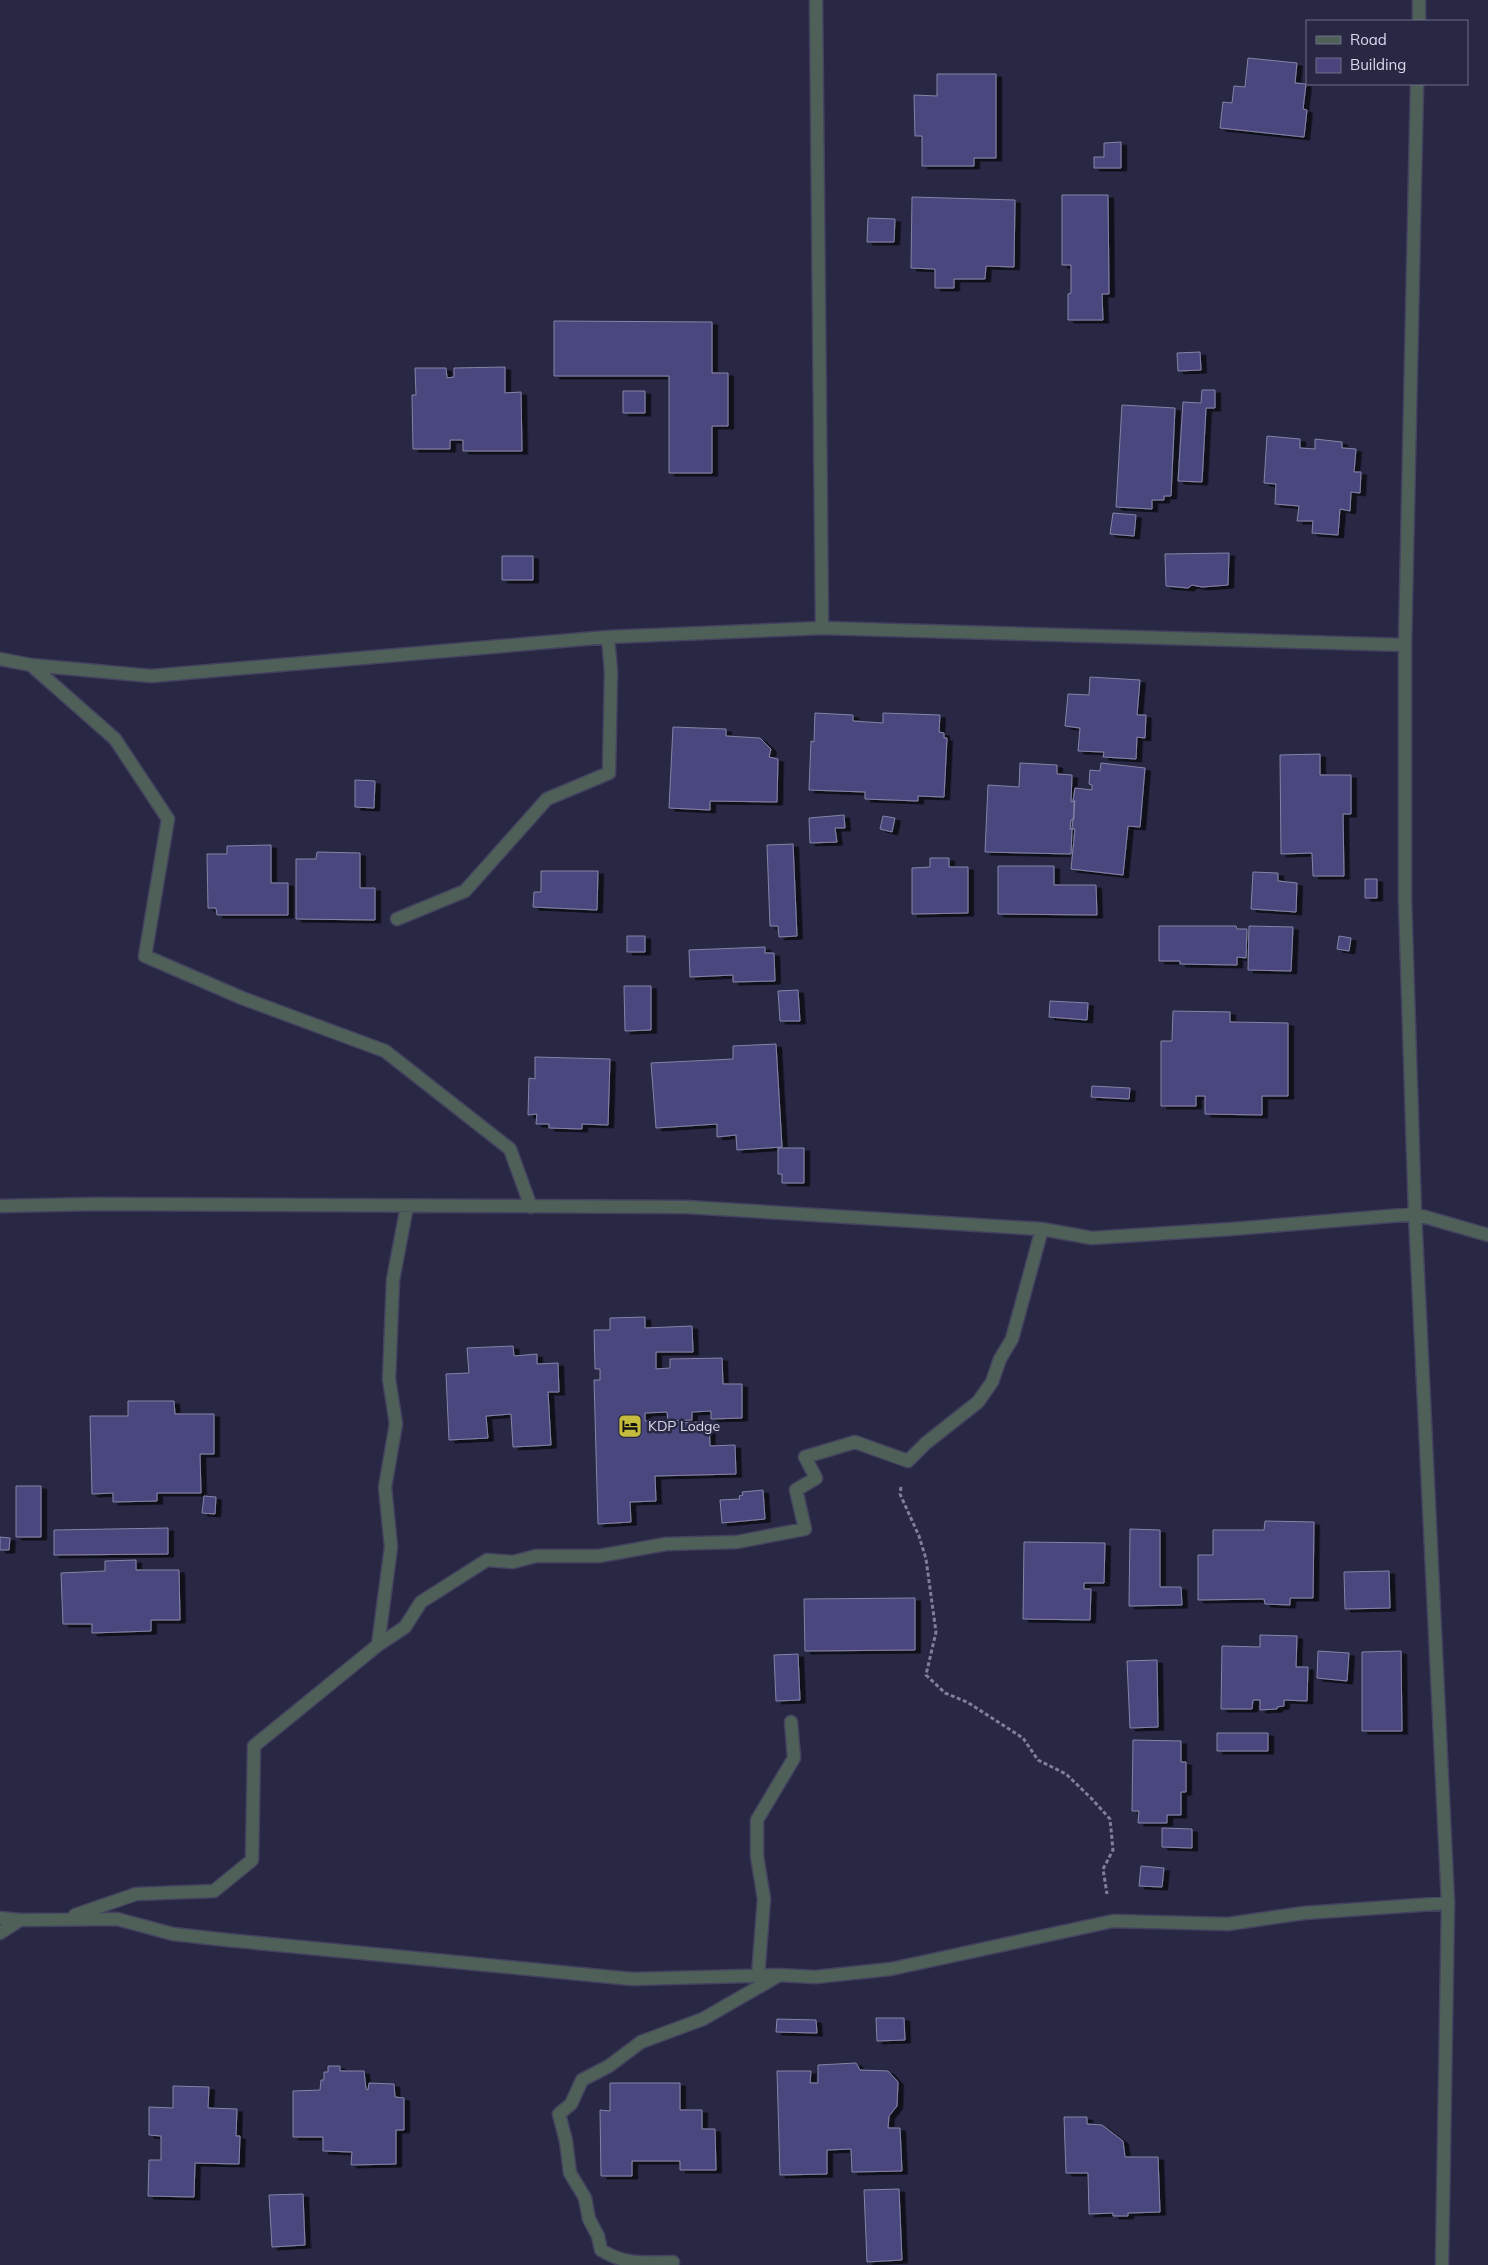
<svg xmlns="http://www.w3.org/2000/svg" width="1488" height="2265" font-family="Mulish,sans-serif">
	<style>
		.building { fill: #4a467d; stroke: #8484a7; filter: url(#shadow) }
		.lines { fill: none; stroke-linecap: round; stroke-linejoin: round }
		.minor-casing { stroke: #44435f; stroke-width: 15 }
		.path { stroke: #807f97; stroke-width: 3; stroke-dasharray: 4 2.5; stroke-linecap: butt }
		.minor { stroke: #4f6058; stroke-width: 12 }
		.labels { text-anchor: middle; stroke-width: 5; stroke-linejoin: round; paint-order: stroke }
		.poi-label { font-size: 14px; fill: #d9d9ec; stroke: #282744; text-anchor: start }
	</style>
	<defs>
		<filter id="shadow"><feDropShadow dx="5.5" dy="3" stdDeviation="0" flood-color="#0009"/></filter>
	</defs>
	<rect width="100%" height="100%" fill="#282744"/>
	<path class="building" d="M1248 58 1297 63 1295 83 1306 84 1303 109 1307 110 1304 137 1220 128 1223 102 1232 103 1234 86 1245 87Z
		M937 74H996V158H974V166H922V136H915L914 95 937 96Z
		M1121 142V168H1094V157H1104V143Z
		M1062 195H1108L1109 294H1102L1103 320H1068V294L1071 293V265H1062Z
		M912 197 1015 200 1014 267 986 266 985 279H954V288H935V269L911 268Z
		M868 218 895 219 894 242H867Z
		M554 321 712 322V373H728V426H712V473H669V376H554Z
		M1200 352 1201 370 1178 371 1177 353Z
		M505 367V393L521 392 522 451H463V440H450V449H413L412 395H416L415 368H446L447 378 454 377V368Z
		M1202 390H1215V408H1206L1202 482 1178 481 1183 402 1201 403Z
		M623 391H645V413H623Z
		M1122 405 1175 408 1171 496H1164V500H1152V509L1116 507Z
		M1267 436 1300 439V448L1315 449V439L1342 442V448L1356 449 1354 472H1361L1360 493 1351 492 1350 511 1340 509 1338 535 1312 533 1313 521H1297L1299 506 1275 504 1276 484 1264 483Z
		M1113 513 1136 515 1134 536 1110 534Z
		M1229 553 1228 585 1202 587 1192 585 1188 588 1166 586 1165 554Z
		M502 556H533V580H502Z
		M1090 677 1140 680 1137 715H1146L1145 738 1137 737 1136 759 1103 757 1104 752 1078 751 1080 728 1065 726 1068 694 1089 695Z
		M815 713 853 715V721L883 723V713L940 715 939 732 944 733V738H947L944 797 918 796V801L865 799V792L809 790 811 741 814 742Z
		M673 727 726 729V736L760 738 771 749 769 757 778 759 777 802 710 801V810L669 808Z
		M1320 754V775H1351V814H1343L1344 876H1313L1312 853 1281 854 1280 755Z
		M1020 763 1057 765V774L1072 775 1071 802 1074 801V819L1071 820 1070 829H1072L1071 854 985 852 988 785 1019 787Z
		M1101 763 1145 768 1140 827 1128 826 1123 875 1071 869 1075 829H1072L1075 801H1073L1075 788 1092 790V785L1089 784 1090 770 1100 771Z
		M355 780 375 781 374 808 355 807Z
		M844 815 845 828H835L837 842 810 843 809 818Z
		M883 816 895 818 892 832 880 829Z
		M793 844 797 936 779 937 778 926H770L767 845Z
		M271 845V883H288V915H217L216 908H208L207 854H227V846Z
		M317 852 360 853V888H375V920L296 919V859H316Z
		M930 858H949V867H968V913L912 914V868L930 867Z
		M998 866H1054V885H1096L1097 915 998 914Z
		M541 871H598L597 910 533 907 534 892H541Z
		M1253 872 1278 873V881L1297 883 1296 912 1251 909Z
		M1365 879H1377V898H1365Z
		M1159 926H1236L1237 929H1247L1246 958 1237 957V965L1180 964V961H1159Z
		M1249 926 1293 927 1291 971 1248 970Z
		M627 936H645V952H627Z
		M1339 936 1351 938 1349 951 1337 949Z
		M765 947V953H774L775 981 733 982V975L690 977 689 950Z
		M624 986H651V1030L625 1031Z
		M798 990 800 1021H780L778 991Z
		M1050 1001 1088 1003 1087 1020 1049 1017Z
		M1173 1011 1230 1012V1022L1288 1023V1096H1262V1115L1205 1114V1096H1196V1106H1161V1041H1172Z
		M776 1044 782 1147 737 1150 736 1135 717 1137V1124L656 1128 651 1063 733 1059V1046Z
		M535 1057 610 1059 608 1125 582 1124V1129L549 1128V1124H536L537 1114 528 1115 529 1078 535 1079Z
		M1092 1086 1130 1088 1129 1099 1091 1097Z
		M778 1148H804V1183H782V1174H778Z
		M645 1317V1328L692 1326 693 1352H656V1369L670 1368V1359L722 1358 723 1384H742V1418L711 1419V1411L692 1412V1420L668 1421 667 1412 645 1413V1421L664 1420 665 1423 709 1422 710 1446 735 1445 736 1474 655 1476 656 1501 630 1502 631 1522 598 1524 594 1380H600V1369H595L594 1330H610V1318Z
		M513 1346 514 1356 537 1354V1364L558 1363 559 1392H548L551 1445 513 1447 511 1414 486 1416 488 1438 449 1440 446 1374 469 1373 467 1348Z
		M128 1401H174L175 1414H214V1454H200L201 1493H157V1501L113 1502V1493L92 1494 90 1416H128Z
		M16 1486H41V1537H16Z
		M763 1490 765 1519 722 1523 720 1500 740 1499 739 1496 743 1495 742 1492Z
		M204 1496 216 1497 215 1514 202 1513Z
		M1265 1521 1314 1522 1313 1598H1290V1605L1265 1604 1264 1599 1198 1600V1555H1213V1530H1264Z
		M168 1528V1554L54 1555V1530Z
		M1130 1529 1160 1530V1587H1181L1182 1605 1129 1606Z
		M0 1537 10 1538 9 1550H0Z
		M1024 1542 1105 1543 1104 1583H1084V1589H1091L1090 1620 1023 1619Z
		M136 1560V1570H179L180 1620H151V1631L92 1633V1624H63L61 1573 105 1571V1561Z
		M1389 1571 1390 1608 1345 1609 1344 1572Z
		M915 1598V1650L805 1651 804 1599Z
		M1260 1635 1297 1636 1296 1667H1308L1307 1701 1284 1700V1706L1277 1707V1709L1260 1710V1700H1253L1252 1709H1221L1222 1646 1260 1647Z
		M1318 1651 1349 1653 1347 1681 1317 1678Z
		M1401 1651 1402 1731H1362V1652Z
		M798 1654 800 1700 776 1701 774 1655Z
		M1157 1660 1158 1727 1130 1728 1127 1661Z
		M1217 1733H1268V1751H1217Z
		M1133 1740 1181 1741V1762H1186V1792H1181V1815H1167V1823H1138L1139 1811H1132Z
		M1162 1828 1192 1829V1848L1162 1847Z
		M1141 1866 1164 1868 1162 1887 1139 1886Z
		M876 2018H904L905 2040 877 2041Z
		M777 2019 816 2020 817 2033 776 2032Z
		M856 2063 860 2070 888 2071 898 2082 897 2106 889 2116 888 2128H900L902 2171 852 2172 851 2149 827 2150V2174L780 2175 777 2071H811L810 2083H818V2065Z
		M328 2066H340V2071H364L366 2089 368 2090 369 2083 394 2084 395 2097 404 2098V2130H396V2164L351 2165 352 2152 323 2151V2137H293V2091L320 2090 321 2080H324V2072H328Z
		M610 2083H680V2110H702V2129H715L716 2170H680V2161H632V2176H601L600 2110 610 2111Z
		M173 2086 209 2087 208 2108 237 2109 236 2136H240L239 2164 195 2163 194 2197 148 2196 149 2160H161V2136L149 2135V2107L173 2108Z
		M1064 2117H1087V2124L1102 2125 1123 2141 1125 2157H1158L1160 2212 1128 2213V2216H1113V2213L1089 2214 1088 2173H1066Z
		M899 2189 902 2260 867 2262 864 2190Z
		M303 2194 305 2245 272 2247 269 2195Z"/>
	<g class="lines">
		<g class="minor-casing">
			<path id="minor" d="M816 0 822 628
				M1419 21V0
				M1417 84 1405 645V900L1415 1214 1448 1903 1442 2265
				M0 659 31 665 151 676 608 637 822 628 1405 645
				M31 665 115 739 168 819 145 956 242 998 385 1051 510 1149 531 1207
				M397 919 465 891 547 799 609 773 611 672 608 637
				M0 1206 96 1204 687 1207 1042 1229 1092 1238 1232 1229 1415 1214 1488 1235
				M378 1645 391 1547 385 1487 396 1424 389 1379 393 1280 407 1206
				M75 1915 136 1894 214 1891 252 1860 254 1746 378 1645 405 1627 421 1602 487 1560 513 1562 536 1556H599L666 1544 737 1542 805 1529 796 1490 816 1478 805 1457 855 1442 908 1461 926 1443 978 1402 992 1382 1000 1359 1012 1339 1042 1229
				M0 1918 20 1920 117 1919 173 1934 227 1940 632 1979 778 1975 815 1977 891 1969 1113 1921 1228 1924 1304 1913 1448 1903
				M0 1933 20 1920
				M758 1976 764 1899 757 1856V1820L794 1758 791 1722
				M673 2262C645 2263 625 2265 601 2250L598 2236 589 2219 585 2198 570 2173 566 2141 559 2114 571 2104 582 2080 609 2066 641 2042 703 2019 776 1977"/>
		</g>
		<path class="path" d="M901 1487 900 1494 919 1536 926 1559 936 1632 926 1675 945 1693 967 1702 1023 1738 1038 1760 1066 1774 1091 1798 1110 1819 1113 1850 1103 1869 1107 1894"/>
		<use href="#minor" class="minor"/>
	</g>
	<defs>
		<g id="hotel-square" transform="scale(1.25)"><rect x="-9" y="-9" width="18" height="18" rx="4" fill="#c5bc3d" stroke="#282744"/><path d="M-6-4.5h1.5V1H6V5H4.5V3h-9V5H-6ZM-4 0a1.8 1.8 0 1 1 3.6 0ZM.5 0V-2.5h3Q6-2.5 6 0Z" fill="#111"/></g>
	</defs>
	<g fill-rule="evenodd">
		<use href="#hotel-square" x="630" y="1426"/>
	</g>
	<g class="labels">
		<g class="poi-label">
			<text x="648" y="1431">KDP Lodge</text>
		</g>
	</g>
	<rect x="1306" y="20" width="162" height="65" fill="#282744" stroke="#6f6e87"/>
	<rect x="1316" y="36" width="25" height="8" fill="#4f6058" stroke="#6f6e87"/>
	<text x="1350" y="45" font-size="15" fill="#d9d9ec">Road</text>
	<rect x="1316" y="58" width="25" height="15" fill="#4a467d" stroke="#6f6e87"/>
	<text x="1350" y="70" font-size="15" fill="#d9d9ec">Building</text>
</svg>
